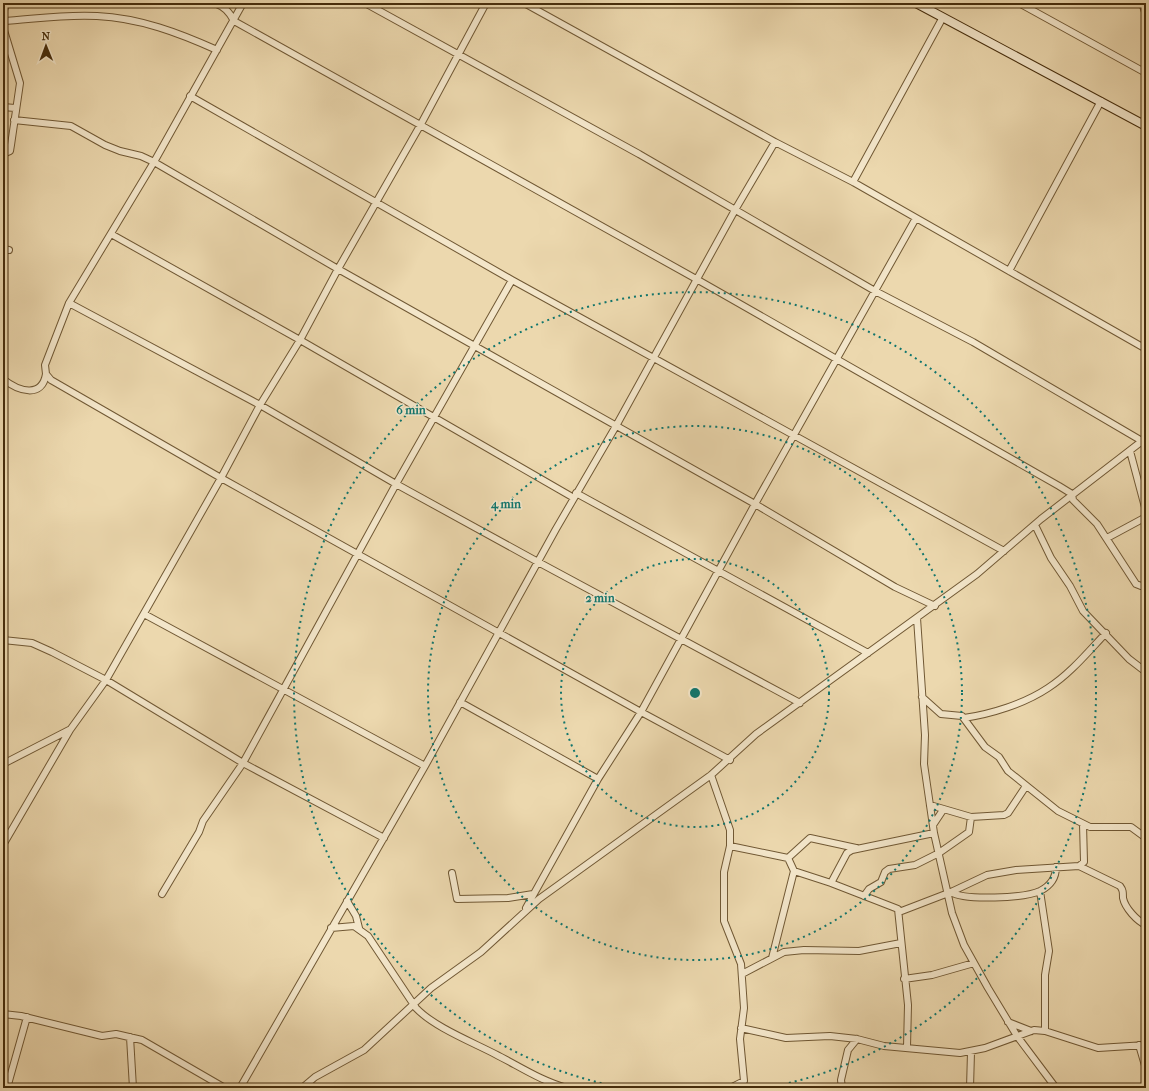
<svg xmlns="http://www.w3.org/2000/svg" width="1149" height="1091" font-family="'IM FELL French Canon',serif">
	<style>
		.lines { fill: none; stroke-linecap: round; stroke-linejoin: round }
		.minor-casing { stroke: #705834; stroke-width: 8 }
		.secondary-casing { stroke: #462d0c; stroke-width: 10 }
		.minor { stroke: #f3e6ca; stroke-width: 6 }
		.secondary { stroke: #f3e6ca; stroke-width: 8 }
		.ring { fill: none; stroke: #0f766e; stroke-width: 2; stroke-dasharray: 2 4 }
		.centre { fill: #0f766e; stroke: #f3e6ca; stroke-width: 2 }
		.ring-label { font-size: 12px; text-anchor: middle; font-weight: bold; fill: #0f766e; stroke: #f3e6ca; stroke-width: 3; stroke-linejoin: round; paint-order: stroke }
	</style>
	<rect width="100%" height="100%" fill="#ecd8ae"/>
	<filter id="stains"><feTurbulence type="fractalNoise" baseFrequency=".005" numOctaves="4"/><feColorMatrix values="0 0 0 0 .2 0 0 0 0 .09 0 0 0 0 .02 0 0 0 .5 -.17"/></filter>
	<radialGradient id="worn" r=".72"><stop offset=".6" stop-color="#630" stop-opacity="0"/><stop offset="1" stop-color="#630" stop-opacity=".3"/></radialGradient>
	<g class="lines">
		<g class="minor-casing">
			<path id="minor" d="M215 3C224 7 229 11 234 21L698 280 1059 486 1072 494 1073 500 1097 524 1136 584 1141 586 1146 585
				M243 3 154 162 69 303 45 365 46 374 51 380 221 478 641 712 730 760
				M365 3 639 154 875 291 973 342 1142 441
				M524 3 775 142 853 182 1146 349
				M1019 3 1146 73
				M1142 3 1146 15
				M3 14 6 3
				M3 21C34 19 66 14 97 16 140 18 179 33 217 50
				M3 27 20 83 11 145 10 151 3 154
				M190 96 512 280 1004 551
				M3 107 15 108
				M14 120 71 126 105 145 120 151 141 156 154 162 338 269 755 504 895 587 935 606
				M853 182 943 17
				M111 234 300 340 574 498
				M3 249 9 250
				M1009 271 1101 101
				M69 303 260 405 396 484 538 562 800 703
				M3 379C18 391 42 399 46 374
				M1130 451 1146 511
				M576 493 868 653
				M1035 525 1051 558 1070 586 1083 611 1129 659 1146 672
				M1107 538 1146 517
				M144 614 425 766
				M917 618 925 735 924 764 934 833 952 913 964 945 988 988 1017 1036 1056 1088
				M3 640 32 643 52 652 106 680 243 763 384 838
				M922 697 941 714 962 716 985 747 999 757 1008 771 1058 811 1090 827H1131L1146 838
				M460 702 598 779
				M964 718C991 714 1024 704 1048 688 1070 674 1088 652 1106 633
				M3 764 69 730
				M711 775 730 830V846L724 872V921L741 964 744 1008 740 1039 744 1081 730 1088
				M930 805 971 817 1004 815 1008 813 1026 786
				M933 825 943 810
				M3 845 70 730 106 680 221 478 260 405 300 340 338 269 421 124 486 3
				M730 846 788 858 794 871 772 958
				M788 858 810 838 856 848
				M1079 866 1084 862 1083 824
				M794 871 831 883 898 909 908 1005 907 1047
				M452 873 457 899 508 898 533 894
				M831 883 847 853 852 850 934 833
				M1040 891 1049 951 1045 975V1031
				M951 892C964 901 1025 898 1040 891 1050 886 1056 878 1056 867
				M162 894 199 832 203 821 243 763 396 484 512 280
				M864 896 869 889 881 882 885 872 889 869 915 865 939 853 969 832 971 817
				M347 901 356 916 359 928
				M526 908 598 779 641 712 755 504 916 218
				M899 912 951 892 987 875 1016 870 1079 866 1120 886C1123 890 1123 892 1123 898 1125 908 1137 921 1146 925
				M331 928 354 926 368 936 416 1008C434 1027 472 1042 495 1054 519 1066 541 1081 567 1088
				M742 974 784 952 804 950 859 951 901 943
				M904 979 932 975 974 963
				M3 1014 21 1016 102 1036 116 1034 142 1040 225 1088
				M1008 1022 1031 1031
				M741 1028 786 1038 830 1036 857 1039 884 1046 960 1053 985 1048 1034 1030 1045 1031 1098 1048 1146 1045
				M130 1037 133 1088
				M1139 1045 1146 1069
				M7 1088 27 1017
				M240 1088 425 766 556 529 616 426 735 210 775 142
				M302 1088 315 1077 364 1050 431 988 481 952 539 899 711 775 756 734 977 574 1041 519 1146 438
				M842 1088 841 1080 848 1050 857 1039
				M970 1088 971 1052"/>
		</g>
		<g class="secondary-casing">
			<path id="secondary" d="M916 3 1146 126"/>
		</g>
		<use href="#minor" class="minor"/>
		<use href="#secondary" class="secondary"/>
	</g>
	<g class="ring">
		<circle cx="695" cy="693" r="134"/>
		<circle cx="695" cy="693" r="267"/>
		<path d="M625 1088A401 401 0 1 1 765 1088"/>
	</g>
	<circle cx="695" cy="693" r="6" class="centre"/>
	<g class="ring-label">
		<text x="411" y="414">6 min</text>
		<text x="506" y="508">4 min</text>
		<text x="600" y="602">2 min</text>
	</g>
	<rect width="1149" height="1091" fill="none" stroke="#ecd8ae" stroke-width="16"/>
	<rect x="4" y="4" width="1141" height="1083" fill="none" stroke="#462d0c" stroke-width="2"/>
	<rect x="8" y="8" width="1133" height="1075" fill="none" stroke="#462d0c"/>
	<g transform="translate(46 46) rotate(359)" stroke="#f3e6ca" stroke-width="3" paint-order="stroke">
	<path d="M0-3L7 15L0 10L-7 15Z" fill="#462d0c"/>
	<text y="-6" font-size="11" font-weight="bold" text-anchor="middle" fill="#462d0c">N</text>
	</g>
	<rect width="100%" height="100%" filter="url(#stains)"/>
	<rect width="100%" height="100%" fill="url(#worn)"/>
</svg>
